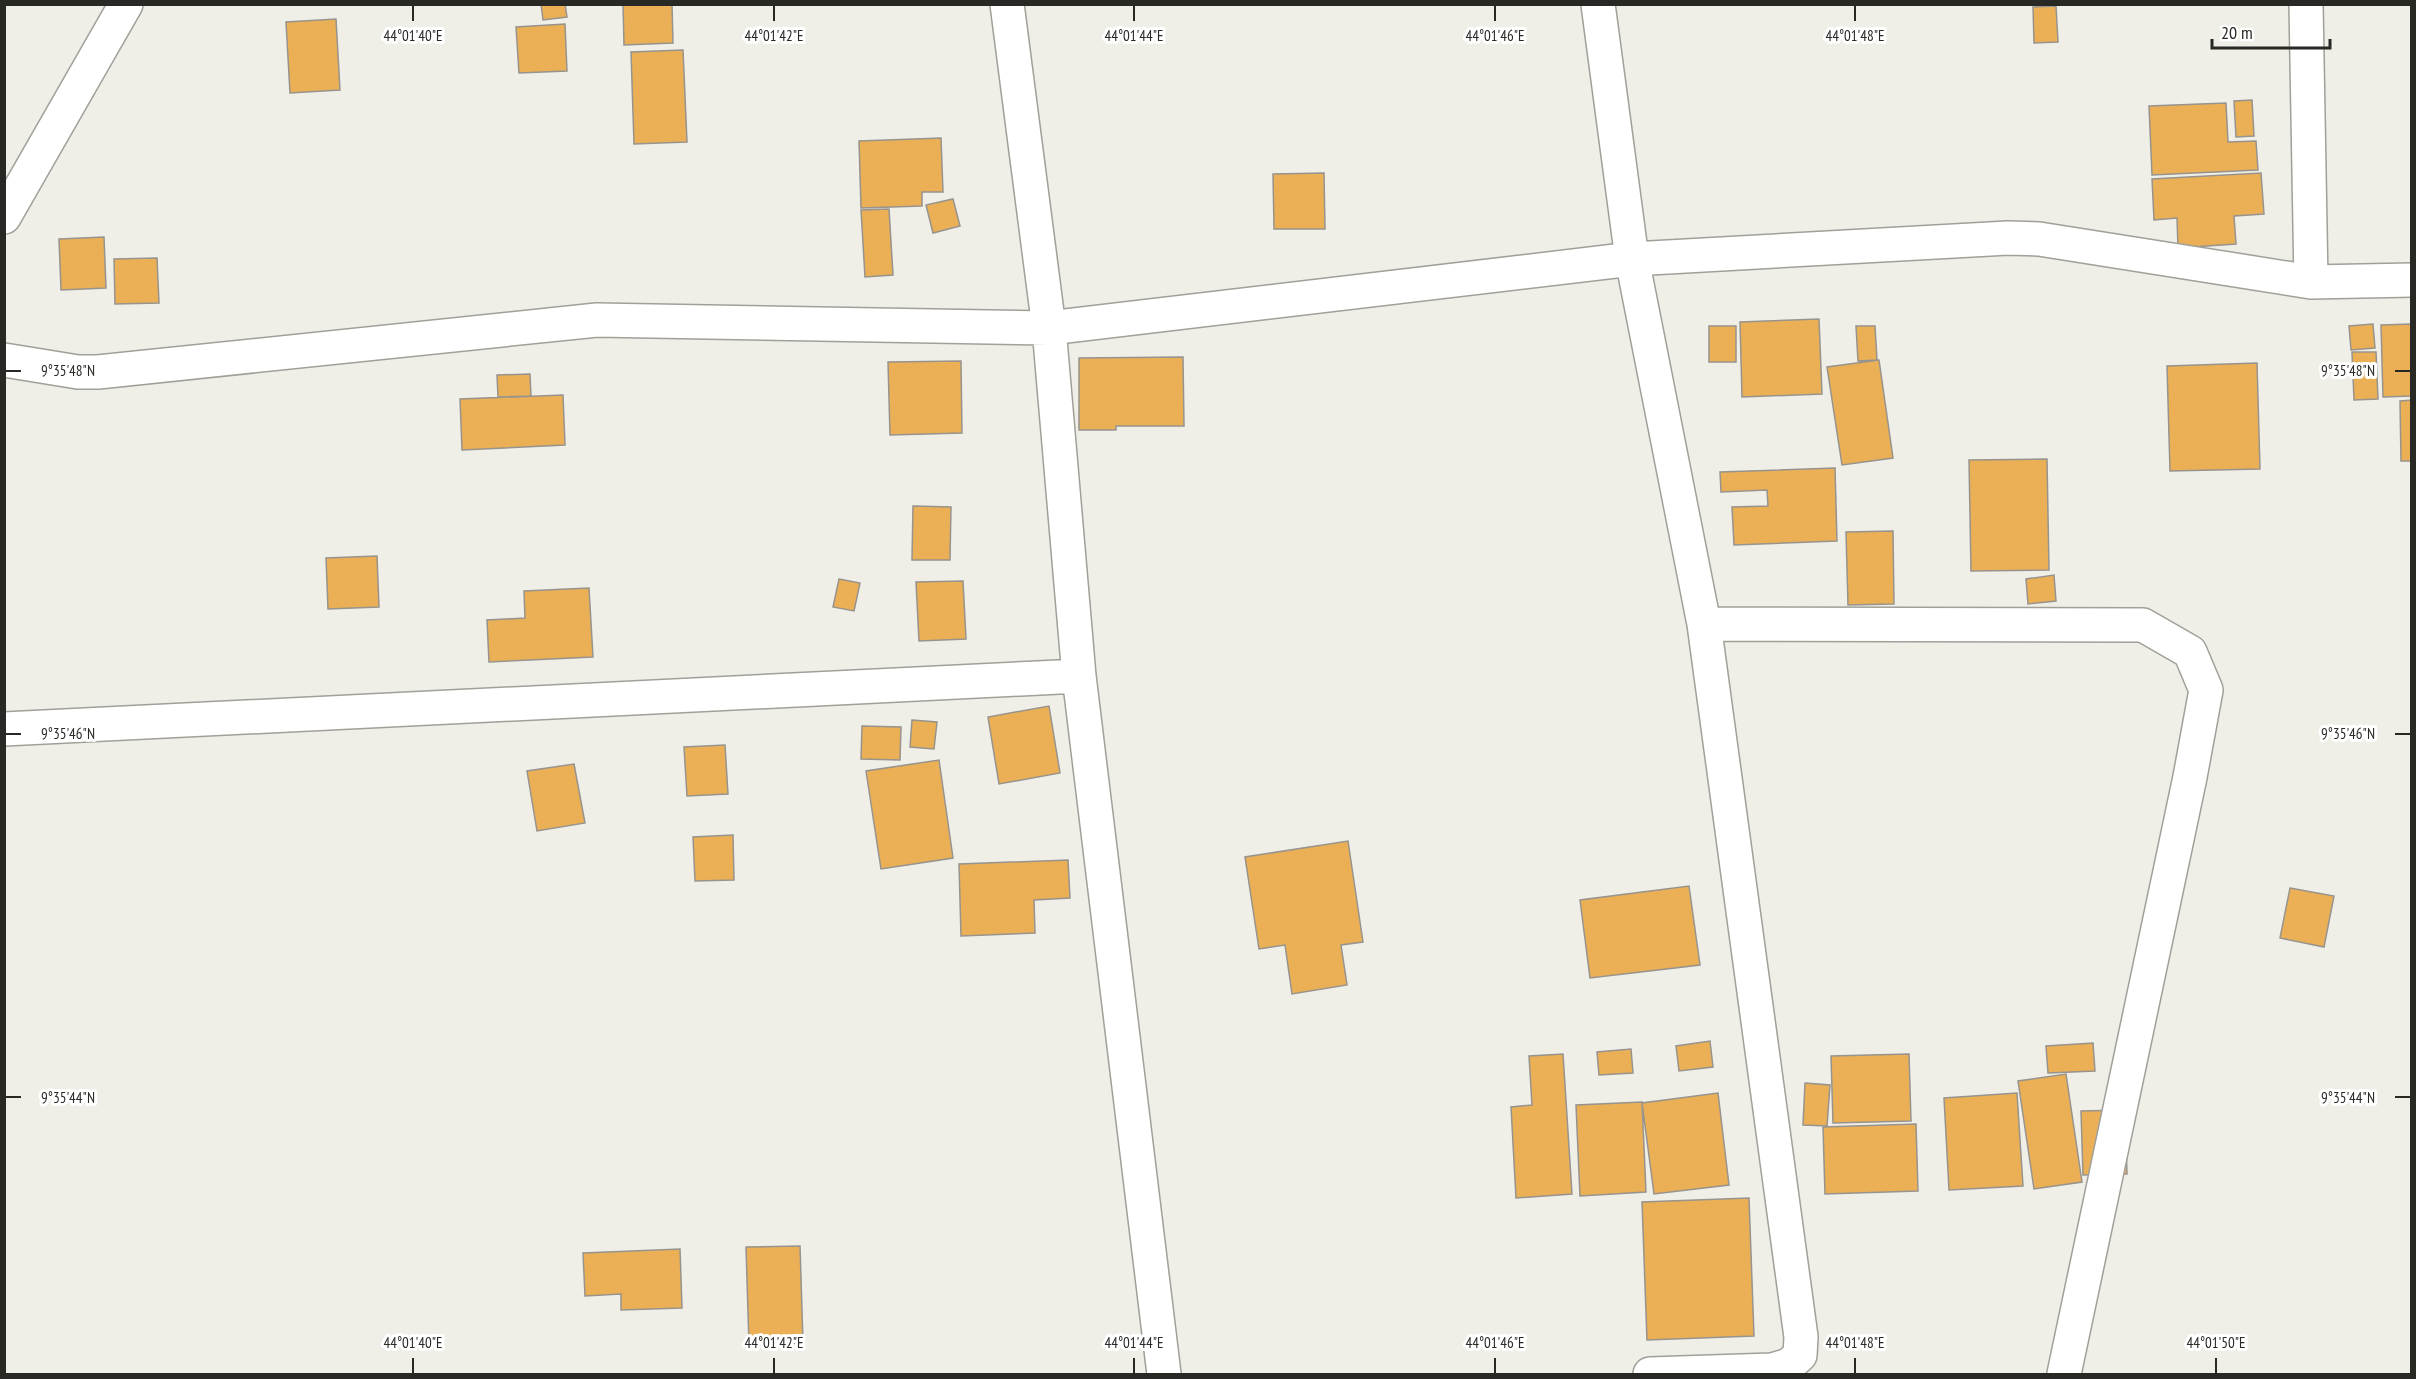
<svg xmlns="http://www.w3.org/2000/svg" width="2416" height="1379" font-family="'PT Sans Narrow',sans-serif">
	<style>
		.building { fill: #ebb056; stroke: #97938d; stroke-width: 1.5 }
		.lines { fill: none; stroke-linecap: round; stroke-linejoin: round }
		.minor-casing { stroke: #a09f98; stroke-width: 36 }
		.minor { stroke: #fff; stroke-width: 33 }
		.ticks { fill: none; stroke: #282825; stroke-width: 2 }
		.ticks-label { font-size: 15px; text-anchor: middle; fill: #282825; stroke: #fff; stroke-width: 6; stroke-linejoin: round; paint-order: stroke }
	</style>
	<rect width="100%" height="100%" fill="#efeee7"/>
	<path class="building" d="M541 4H565L567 17 543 20Z
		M623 4H672L673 43 624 45Z
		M2056 6 2058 42 2034 43 2033 7Z
		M336 19 340 90 290 93 286 22Z
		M565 24 567 71 519 73 516 27Z
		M683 50 687 142 634 144 631 52Z
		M2252 100 2254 136 2236 137 2234 101Z
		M2226 103 2228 142 2256 141 2258 170 2152 175 2149 106Z
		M941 138 943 192H922V206L861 208 859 141Z
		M1324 173 1325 229H1274L1273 174Z
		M2261 173 2264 214 2234 216 2236 244 2178 248 2177 218 2154 220 2152 179Z
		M953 199 960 226 933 233 926 205Z
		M889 209 893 275 865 277 861 210Z
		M104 237 106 288 61 290 59 239Z
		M157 258 159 303 115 304 114 259Z
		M1819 319 1822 394 1742 397 1740 322Z
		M2373 324 2375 348 2351 350 2349 326Z
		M2412 324V396L2383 397 2381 325Z
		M1709 326H1736V362H1709Z
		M1856 326H1875L1877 360 1858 361Z
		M2352 352H2376L2378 399 2354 400Z
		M1183 357 1184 426H1116V430H1079V358Z
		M1879 360 1893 458 1842 465 1827 367Z
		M961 361 962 433 890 435 888 362Z
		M2257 363 2260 469 2170 471 2167 366Z
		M530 374 531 396 498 397 497 375Z
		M563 395 565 445 462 450 460 399Z
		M2412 400V461H2401L2400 401Z
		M2047 459 2049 570 1971 571 1969 460Z
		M1835 468 1837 541 1734 545 1732 507 1768 506 1767 490 1721 492 1720 472Z
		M913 506 951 507 950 560H912Z
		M1893 531 1894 604 1848 605 1846 532Z
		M377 556 379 607 328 609 326 558Z
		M2054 575 2056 601 2028 604 2026 579Z
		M839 579 860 583 854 611 833 607Z
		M963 581 966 639 919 641 916 582Z
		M589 588 593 657 489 662 487 620 525 618 524 591Z
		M1049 706 1060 773 999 784 988 717Z
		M912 720 937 722 934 749 910 747Z
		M862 726 901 727 900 760 861 759Z
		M725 745 728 794 687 796 684 747Z
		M939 760 953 858 881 869 866 771Z
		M574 764 585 823 537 831 527 771Z
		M733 835 734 880 695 881 693 837Z
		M1348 841 1363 942 1341 945 1347 985 1292 994 1285 945 1259 949 1245 857Z
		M1068 860 1070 898 1034 900 1035 933 961 936 959 864Z
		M1689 886 1700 965 1590 978 1580 900Z
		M2290 888 2334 896 2324 947 2280 938Z
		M1710 1041 1713 1067 1679 1071 1676 1046Z
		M2093 1043 2095 1071 2048 1073 2046 1046Z
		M1631 1049 1633 1073 1599 1075 1597 1052Z
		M1563 1054 1572 1194 1516 1198 1511 1107 1532 1105 1529 1056Z
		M1909 1054 1911 1121 1833 1123 1831 1056Z
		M2066 1074 2082 1182 2034 1189 2018 1081Z
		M1805 1083 1830 1085 1827 1126 1803 1125Z
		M1718 1093 1729 1185 1654 1194 1642 1103Z
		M2017 1093 2023 1186 1949 1190 1944 1098Z
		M1642 1102 1646 1192 1580 1196 1576 1105Z
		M2125 1110 2127 1174 2083 1175 2081 1111Z
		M1916 1124 1918 1191 1825 1194 1823 1127Z
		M1749 1198 1754 1336 1647 1340 1642 1202Z
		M800 1246 803 1343 749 1345 746 1247Z
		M680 1249 682 1308 621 1310V1294L585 1296 583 1253Z"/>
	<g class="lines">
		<g class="minor-casing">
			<path id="minor" d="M1007 4 1049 328 1079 676 1164 1374
				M1598 4 1632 259 1704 624 1801 1337 1800 1355 1789 1365 1772 1370 1650 1374
				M2306 4 2311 282
				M4 217 126 4
				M4 360 78 372H98L597 320 1049 328 1632 259 2008 238 2039 239 2311 282 2412 280
				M1704 624 2143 625 2190 652 2206 690 2190 777 2064 1374
				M4 729 1079 676"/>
		</g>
		<use href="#minor" class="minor"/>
	</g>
	<path class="ticks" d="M413 6V21M774 6V21M1134 6V21M1495 6V21M1855 6V21M6 371H21M2395 371H2410M6 734H21M2395 734H2410M6 1097H21M2395 1097H2410M413 1358V1373M774 1358V1373M1134 1358V1373M1495 1358V1373M1855 1358V1373M2216 1358V1373"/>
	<g class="ticks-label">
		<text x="413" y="41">44°01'40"E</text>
		<text x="774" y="41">44°01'42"E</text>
		<text x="1134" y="41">44°01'44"E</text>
		<text x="1495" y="41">44°01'46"E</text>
		<text x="1855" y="41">44°01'48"E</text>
		<text x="68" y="376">9°35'48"N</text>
		<text x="2348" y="376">9°35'48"N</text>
		<text x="68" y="739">9°35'46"N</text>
		<text x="2348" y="739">9°35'46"N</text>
		<text x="68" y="1103">9°35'44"N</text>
		<text x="2348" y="1103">9°35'44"N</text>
		<text x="413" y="1348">44°01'40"E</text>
		<text x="774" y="1348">44°01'42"E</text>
		<text x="1134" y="1348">44°01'44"E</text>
		<text x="1495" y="1348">44°01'46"E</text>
		<text x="1855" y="1348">44°01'48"E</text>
		<text x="2216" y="1348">44°01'50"E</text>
	</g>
	<rect width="2416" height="1379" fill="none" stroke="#282825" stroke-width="12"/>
	<path d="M2212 39v9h118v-9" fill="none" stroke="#282825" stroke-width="3"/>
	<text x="2221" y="39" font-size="18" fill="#282825" stroke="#ffffff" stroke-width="4.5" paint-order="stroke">20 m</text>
</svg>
